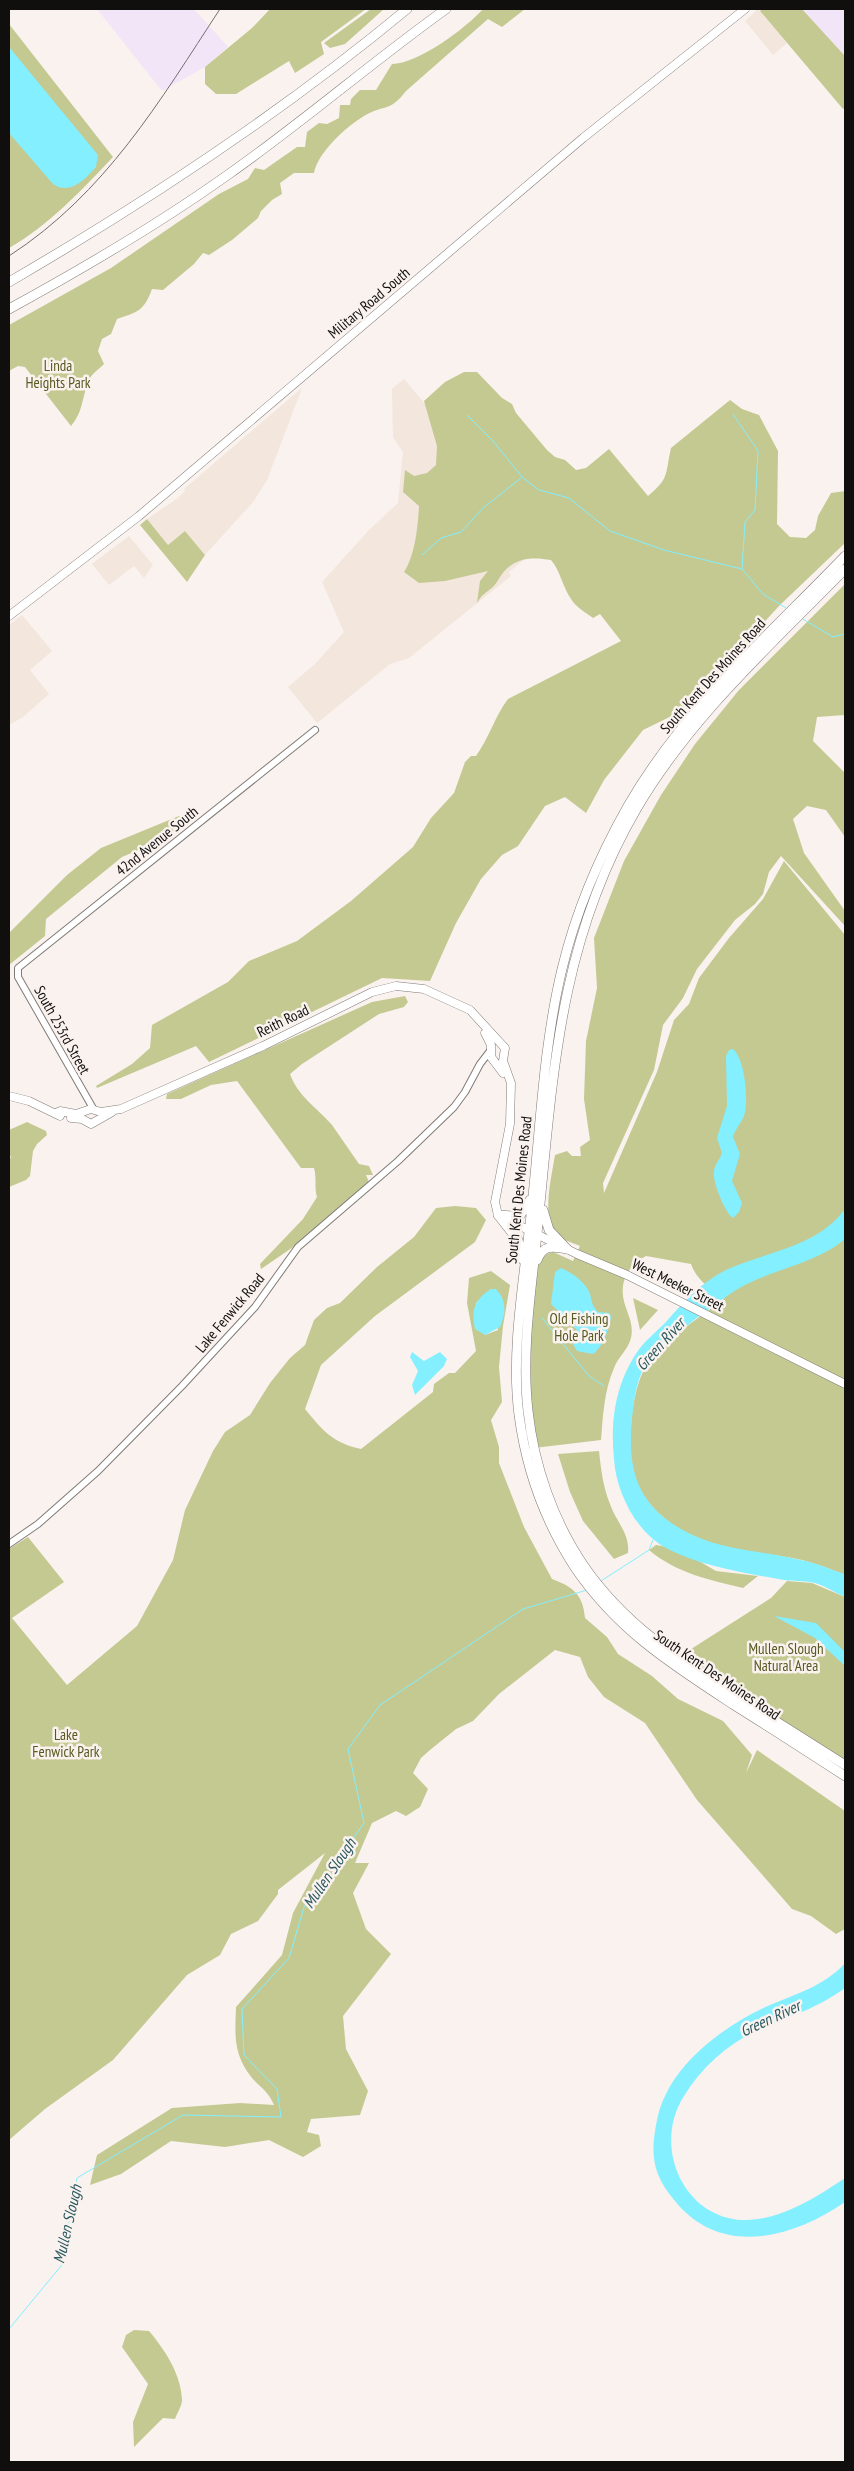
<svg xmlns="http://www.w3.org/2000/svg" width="854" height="2471" font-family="'PT Sans Narrow',sans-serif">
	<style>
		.built { fill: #f3e6dc }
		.industrial { fill: #f2e5f8 }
		.green { fill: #c4c992; fill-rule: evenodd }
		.water { fill: #83efff }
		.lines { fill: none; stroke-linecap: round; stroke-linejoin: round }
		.stream { stroke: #83efff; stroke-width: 1 }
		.minor-casing { stroke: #817b77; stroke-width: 8 }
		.major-casing { stroke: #817b77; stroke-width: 9 }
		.highway-casing { stroke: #817b77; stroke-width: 10 }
		.minor { stroke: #fff; stroke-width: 6 }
		.major { stroke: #fff; stroke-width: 8 }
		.highway { stroke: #fff; stroke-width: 9 }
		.tram { stroke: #746f6c; stroke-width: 1 }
		.labels { text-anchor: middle; stroke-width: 5; stroke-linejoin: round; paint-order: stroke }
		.street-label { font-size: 15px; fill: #110f0d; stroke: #faf2ee }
		.park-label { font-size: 15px; fill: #565920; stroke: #faf2ee }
		.water-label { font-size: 16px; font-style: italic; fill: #2a5a60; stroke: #faf2ee }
	</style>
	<rect width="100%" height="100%" fill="#faf2ee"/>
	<path class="built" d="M758 9 787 43 773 55 745 21Z
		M404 379 546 548 537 549 509 572 511 576 409 658 390 664 317 723 288 687 315 664 344 632 322 582 369 530 398 503 403 452 393 437 392 389Z
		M302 388 267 480 253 502 205 555 185 531 168 545 147 519 178 498 185 491 184 489Z
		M129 536 153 565 144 578 134 566 109 585 92 564Z
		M22 615 52 651 30 670 49 694 23 717 9 725V625Z"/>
	<path class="industrial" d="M97 9H194L228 47 205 67 162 91Z
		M802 9H845V56Z"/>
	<path class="green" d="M270 9H366L321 42 324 54 295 73 289 61 236 94H216L205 84V67L252 28Z
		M371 9H384L345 44 330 48 324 43Z
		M483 9H525L502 27 488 19 406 91C389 113 384 104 364 116 346 127 318 152 314 173H294L280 183 282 194 272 200 261 211 258 218 232 240 209 255 203 253 194 264 163 290 152 289C144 311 138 312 117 319L111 334 102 339 98 351 104 364C98 370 91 374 88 382 82 398 83 412 71 426L25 367 18 366 9 371V325L111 268 219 194 248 179 255 168 264 170 297 147H305L307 132 319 123 327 124 339 118 340 105H350L351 99 360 90H376L392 64C418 64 466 28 483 9Z
		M762 9H802L845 56V108L843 109 760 11Z
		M9 24 113 157C82 190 48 226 9 248Z
		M464 372H477L502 398 512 404 516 413 547 450 555 457 565 460 576 470 586 468 609 449 648 496C670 478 665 474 671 448L730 400 742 409 759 415 778 451 777 524 790 537 806 538 815 530 818 516 831 493 845 491V543L780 605 682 711 643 730 604 780 586 813 565 797 545 806 518 846 502 855 481 879 456 923 430 981 382 978 209 1062 196 1046 97 1088 96 1086 132 1064 150 1048 152 1025 228 982 249 961 297 941 351 901 413 847 431 818 454 793 465 762 471 756H476C489 738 495 716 508 699L621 641 600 614 593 618C586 613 576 607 571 599 562 586 561 572 551 560 532 557 515 557 502 574 499 578 497 583 493 587 486 593 482 594 477 603L480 581 488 571 445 581 419 583 404 572C415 556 418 526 419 506L403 492 405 470 414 476 427 473 436 465 437 446 424 401 445 382Z
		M147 519 168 545 185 531 205 555 187 582 140 525Z
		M845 584V715L817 717 813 741 845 773V837L826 810 807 806 793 819 804 853 845 911V926L781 856 769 872 763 894 755 904 735 920 697 969 683 998 663 1025 654 1070 603 1183 604 1193 657 1072 674 1020 689 1004 699 978 729 938 763 899 784 861 845 935V1575C831 1569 817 1564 802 1560 771 1553 738 1553 709 1542 662 1526 629 1494 630 1443 631 1416 634 1385 648 1362L687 1326 724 1299C710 1288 697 1281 691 1264L646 1256C636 1261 629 1268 625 1278 616 1303 636 1316 631 1338 628 1350 618 1357 614 1368 604 1391 603 1416 601 1440L534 1448 525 1376 534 1267 547 1254 553 1252 573 1261 580 1246C571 1242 560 1240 554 1231 542 1215 552 1174 555 1155L567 1151 572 1156H581L580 1147 590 1140 584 1099 586 1041 597 988 594 938 624 861 661 795 695 744 739 690Z
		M179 816 194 819 164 839 122 857 46 919 45 936 9 965V933L67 875 101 848Z
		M405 996 408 1002 404 1007 379 1014 302 1064 290 1074C297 1095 317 1108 332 1125 341 1138 350 1151 359 1164L369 1166 373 1175H366L369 1182 299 1243 261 1269 260 1264 303 1219 317 1197C314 1187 317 1179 314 1168H301L237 1081 211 1085 181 1099H166L167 1094 372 1002Z
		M27 1122 46 1131 47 1135 37 1144 33 1151 30 1176 26 1180 9 1187V1161L11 1157 9 1154V1130Z
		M455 1206 476 1208 486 1220 475 1242 375 1316 321 1365 305 1409C323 1431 333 1443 361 1449L433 1392 434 1384 449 1373H455L476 1351 467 1303 469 1278 491 1271 510 1285 503 1326 499 1367 502 1402 491 1420 499 1447V1463L524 1527 552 1579C573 1587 583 1594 585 1618L607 1637 618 1654 652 1676 678 1699 723 1721 752 1755 746 1773 757 1750 845 1811V1929L836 1934 811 1916 792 1909 697 1800 645 1723 604 1697 588 1677 580 1657 555 1650 499 1694 473 1721 456 1729 430 1750 421 1758 413 1773 428 1789 420 1807 406 1816 396 1811 372 1823 355 1863H369L353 1893 366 1929 391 1954 343 2016 346 2049 368 2091 360 2115 311 2119 307 2132 319 2135 321 2146 303 2157 269 2140 225 2147 171 2141 121 2174 90 2185 97 2155 172 2108 240 2103 274 2105C269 2092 260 2087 252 2078 233 2054 235 2036 236 2007L282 1955 293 1913 325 1853 278 1890V1894L258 1921 231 1934 220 1955 187 1975 113 2060 45 2109 9 2140V1549L28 1537 64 1582 12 1618 67 1685 137 1626 173 1560 185 1510 213 1451 225 1432 250 1415 270 1383 290 1358 305 1345 314 1320 327 1308 340 1303 377 1267 414 1237 436 1208ZM491 1289 498 1330 485 1335 476 1303Z
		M633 1298 658 1310 640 1330Z
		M599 1451C601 1469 603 1487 610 1504 616 1522 630 1533 628 1553L614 1559 583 1521 570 1492 558 1454Z
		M656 1545 668 1547 692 1557 716 1571 758 1576 743 1588C710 1580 676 1573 649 1550Z
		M787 1581 812 1583 845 1597V1765L677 1658 771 1598Z
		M134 2330 149 2331C165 2350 181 2374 182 2400 182 2406 177 2413 175 2419L163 2418 134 2447 133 2422 148 2384 122 2347 126 2335Z"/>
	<path class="water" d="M9 47 98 155 96 167C85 179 70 196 53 184L9 133Z
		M733 1049C745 1059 749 1101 744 1116 741 1124 735 1129 733 1137L740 1154 732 1181 742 1203 739 1212 733 1218C725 1213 712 1181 714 1171 715 1164 720 1159 722 1153L717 1138 727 1106 726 1056 729 1050Z
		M845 1209V1239C812 1267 765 1269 730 1294 707 1310 664 1341 648 1362 638 1374 635 1394 633 1409 627 1460 631 1501 681 1529 718 1551 761 1550 801 1560 816 1563 830 1569 844 1574L845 1597C836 1593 827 1587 818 1584 807 1580 795 1582 784 1580 746 1573 703 1567 668 1549 636 1533 616 1492 614 1459 610 1419 616 1381 640 1348 647 1339 656 1332 664 1324 682 1304 701 1282 726 1270 767 1251 816 1248 845 1209Z
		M561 1268C572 1273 586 1282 590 1294 592 1302 592 1306 598 1312L609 1313 611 1316C610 1327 603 1347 593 1354L577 1351 572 1342 577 1330 551 1304 555 1272Z
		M491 1289H496C507 1301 506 1313 500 1327L485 1335 475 1329C471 1310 474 1300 491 1289Z
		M412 1352 424 1361 440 1352 447 1359 444 1366 415 1395 412 1385 418 1371 410 1357Z
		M774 1616 816 1623 845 1652V1666L815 1638Z
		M845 1963V1988C821 2006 794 2015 767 2026 732 2040 704 2064 684 2096 651 2147 685 2222 748 2220 783 2219 818 2196 845 2178V2202C793 2238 721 2258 675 2201 652 2174 650 2154 657 2120 668 2066 723 2026 770 2005 796 1994 826 1985 845 1963Z"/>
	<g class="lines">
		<path class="stream" d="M733 414 758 451 755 510 745 522 742 569
			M467 415 493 441 522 477 539 490 569 498 610 531 664 550 742 569 763 594 786 608
			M422 555 441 538 461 532 483 508 521 478
			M803 619 833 637 845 634
			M542 1318 589 1376 604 1386
			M601 1581 649 1550 653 1540
			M9 2329 61 2266 77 2178 183 2115 281 2117 277 2089 244 2055 242 2009 289 1958 304 1907 364 1823 348 1749 380 1705 523 1609 587 1590"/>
		<g class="minor-casing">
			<path id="minor" d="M94 1110 18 977V968L315 730
				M9 1544 38 1524 98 1471 182 1386 255 1307 298 1247 398 1161 454 1107 465 1092 480 1064 490 1051"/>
		</g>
		<g class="major-casing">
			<path id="major" d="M9 616 139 516 583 138 745 9
				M485 1033 491 1045V1057L503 1073
				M9 1096 29 1101 60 1116
				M56 1113 60 1111 76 1114 91 1109 101 1112 121 1109 263 1046 372 992 396 986 424 989 470 1010 505 1048 503 1061 511 1083 510 1124 495 1202 498 1215 577 1254 627 1275 845 1384
				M71 1118 82 1119 91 1124 112 1112"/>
		</g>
		<g class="highway-casing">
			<path id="highway" d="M9 282C148 201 283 112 407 9
				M9 309C84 268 159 224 229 174 303 122 372 62 446 9
				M845 556C769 635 683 710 628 806 599 857 576 911 562 969 542 1052 540 1139 530 1224 523 1285 511 1354 519 1415 526 1468 545 1521 574 1566 616 1629 671 1664 734 1705 771 1728 808 1752 845 1776
				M845 569C772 644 691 716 637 808 559 941 553 1075 538 1224 532 1286 521 1349 528 1411 534 1465 553 1521 584 1566 623 1623 678 1659 736 1696 772 1719 809 1742 845 1765
				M543 1210 549 1230 567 1249
				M498 1215 518 1240 523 1260
				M498 1215 513 1216 521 1214 530 1200
				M537 1260C543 1245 552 1246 567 1249"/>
		</g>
		<use href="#minor" class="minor"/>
		<use href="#major" class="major"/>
		<use href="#highway" class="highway"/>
		<path class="tram" d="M9 256C106 193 159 102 220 9"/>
	</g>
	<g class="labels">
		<g class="street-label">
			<text transform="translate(369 303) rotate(-40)" y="5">Military Road South</text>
			<text transform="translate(713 676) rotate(-48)" y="5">South Kent Des Moines Road</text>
			<text transform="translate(157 841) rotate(-39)" y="5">42nd Avenue South</text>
			<text transform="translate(283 1021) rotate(-26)" y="5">Reith Road</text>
			<text transform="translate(62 1030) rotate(61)" y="5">South 253rd Street</text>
			<text transform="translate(519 1190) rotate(-84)" y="5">South Kent Des Moines Road</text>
			<text transform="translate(678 1285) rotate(26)" y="5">West Meeker Street</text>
			<text transform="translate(230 1313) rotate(-50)" y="5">Lake Fenwick Road</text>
			<text transform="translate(717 1675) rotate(34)" y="5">South Kent Des Moines Road</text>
		</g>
		<g class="park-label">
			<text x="58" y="371">Linda<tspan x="58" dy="17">Heights Park</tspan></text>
			<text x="579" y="1324">Old Fishing<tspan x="579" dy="17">Hole Park</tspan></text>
			<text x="786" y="1654">Mullen Slough<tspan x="786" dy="17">Natural Area</tspan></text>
			<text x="66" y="1740">Lake<tspan x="66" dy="17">Fenwick Park</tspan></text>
		</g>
		<g class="water-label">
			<text transform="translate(660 1344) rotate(-48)" y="6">Green River</text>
			<text transform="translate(329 1873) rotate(-56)" y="6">Mullen Slough</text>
			<text transform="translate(770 2018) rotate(-25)" y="6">Green River</text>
			<text transform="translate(67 2224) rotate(-77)" y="6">Mullen Slough</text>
		</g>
	</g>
	<rect width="854" height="2471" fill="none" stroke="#110f0d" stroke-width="20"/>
</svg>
